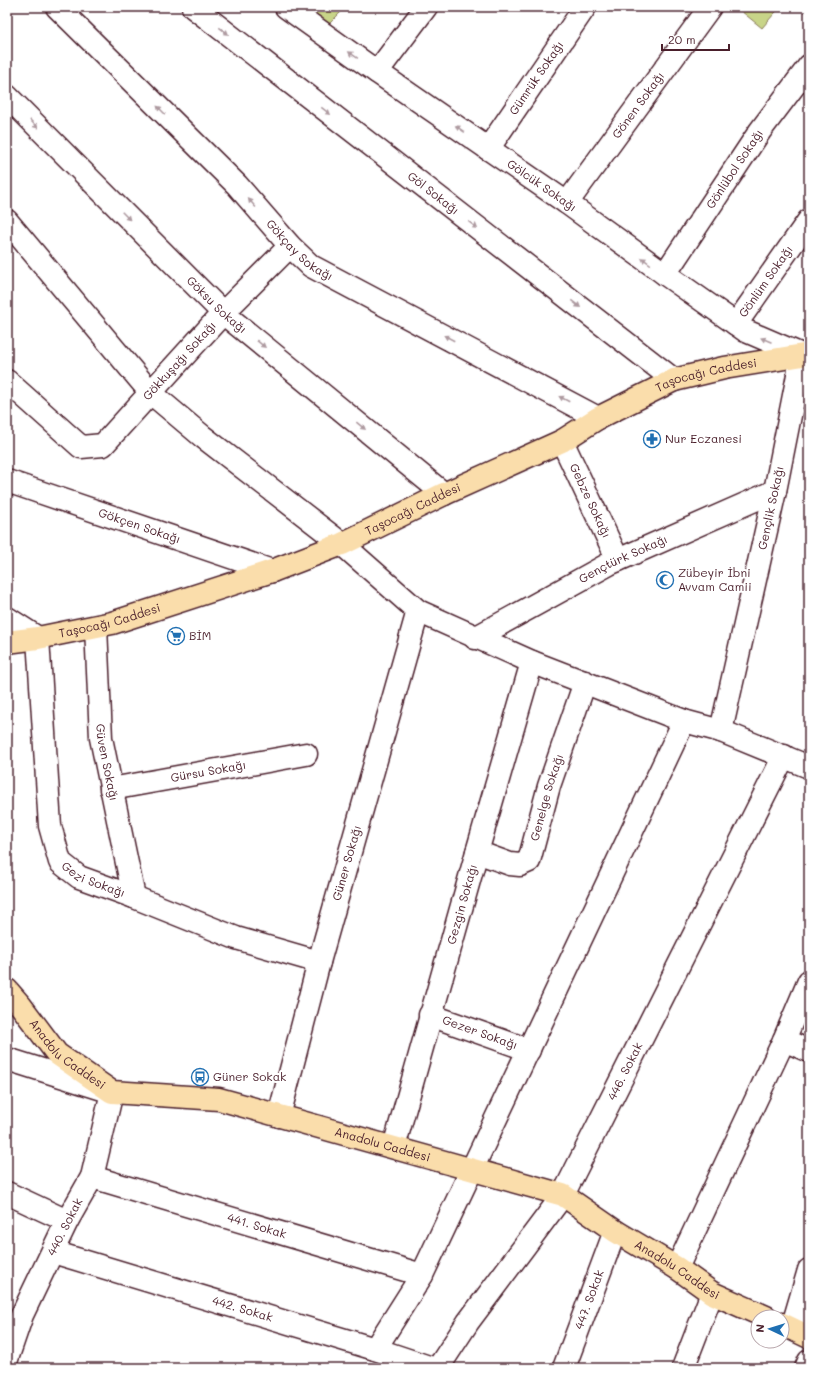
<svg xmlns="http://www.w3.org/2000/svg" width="816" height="1375" font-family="Mali,sans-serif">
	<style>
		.green { fill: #c8d488; stroke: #897a5a }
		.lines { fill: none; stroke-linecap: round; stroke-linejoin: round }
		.minor-casing { stroke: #4a1f2b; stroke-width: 25 }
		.major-casing { stroke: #4a1f2b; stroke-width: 25 }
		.minor { stroke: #fff; stroke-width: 22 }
		.major { stroke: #faddab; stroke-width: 22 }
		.oneway { fill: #ae9aa0 }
		.labels { text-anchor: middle; stroke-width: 4; stroke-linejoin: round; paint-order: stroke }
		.street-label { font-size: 12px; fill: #4a1f2b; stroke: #fff }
		.poi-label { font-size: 12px; fill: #4a1f2b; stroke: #fff; text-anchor: start }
	</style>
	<rect width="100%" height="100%" fill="#fff"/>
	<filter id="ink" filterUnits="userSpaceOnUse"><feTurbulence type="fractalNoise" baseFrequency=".025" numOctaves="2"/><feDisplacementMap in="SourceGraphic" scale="8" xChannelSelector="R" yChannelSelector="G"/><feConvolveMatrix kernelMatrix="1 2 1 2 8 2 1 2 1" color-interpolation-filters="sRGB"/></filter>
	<g filter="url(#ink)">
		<path class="green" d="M300 7H346L328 25Z
			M736 7H780L762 28Z"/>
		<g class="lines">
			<g class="minor-casing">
				<g id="minor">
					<path id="s1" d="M57 7 237 185 290 246 311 266 598 418"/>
					<path id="s2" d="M193 7 674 380"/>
					<path id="s3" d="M286 7 377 72 567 203 665 274 746 331 802 355 775 491 721 731"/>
					<path d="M377 72 426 7"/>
					<path id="s4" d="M7 96 223 313 444 494"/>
					<path id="s5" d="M488 149 585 7"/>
					<path id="s6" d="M567 203 710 7"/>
					<path d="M7 221 151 393 202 436 342 544 418 611 532 662 684 721 721 731 809 767"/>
					<path id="s7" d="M665 274 760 131 809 66"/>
					<path id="s8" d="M736 324 809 220"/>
					<path id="s9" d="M7 381 81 447 103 445 223 313 290 246"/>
					<path id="s10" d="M562 441 618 560"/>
					<path id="s11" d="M7 481 272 571"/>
					<path id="s12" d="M7 618 38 638 50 826 60 862 79 877 134 897 236 938 319 962"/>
					<path id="s13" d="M96 627 101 738 134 897"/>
					<path id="s14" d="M475 638 609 564 775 491"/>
					<path id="s15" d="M111 789 306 754"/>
					<path id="s16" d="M477 852 510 864 520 865 529 861 549 786 585 682"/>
					<path id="s17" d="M430 1015 529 1050"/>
					<path d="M784 1040 809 1051"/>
					<path d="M7 1059 112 1092 92 1177 67 1221 22 1315 7 1359"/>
					<path id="s18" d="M279 1116 319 962 418 611"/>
					<path id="s19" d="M394 1147 477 852 532 662"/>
					<path id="s20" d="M92 1177 422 1275"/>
					<path d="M7 1193 67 1221"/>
					<path id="s21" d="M53 1252 375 1349 432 1368"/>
					<path d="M677 1268 784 1040 809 981"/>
					<path d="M792 1328 809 1270"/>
					<path d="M375 1349 422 1275 684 721"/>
					<path id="s22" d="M438 1368 468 1322 563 1195 784 756"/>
					<path id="s23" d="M564 1368 615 1231"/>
					<path d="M683 1368 712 1293"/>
					<path d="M806 1368 809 1361"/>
				</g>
			</g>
			<g class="major-casing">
				<g id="major">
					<path id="s24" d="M7 642 38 638 112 623 272 571 342 544 444 494 562 441 598 418 674 380 724 368 809 354"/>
					<path id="s25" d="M7 990 21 1006 57 1054 112 1092 219 1099 563 1195 615 1231 677 1268 712 1293 766 1317"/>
					<path d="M782 1324 809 1337"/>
				</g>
			</g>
			<use href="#minor" class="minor"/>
			<use href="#major" class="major"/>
		</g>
		<defs><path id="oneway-solid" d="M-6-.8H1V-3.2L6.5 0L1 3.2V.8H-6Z"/></defs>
		<g class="oneway">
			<use href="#oneway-solid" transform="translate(224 31) rotate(38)"/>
			<use href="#oneway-solid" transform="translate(353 55) rotate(-145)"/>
			<use href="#oneway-solid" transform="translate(161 110) rotate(-135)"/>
			<use href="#oneway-solid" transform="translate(326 111) rotate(38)"/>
			<use href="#oneway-solid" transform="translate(34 124) rotate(46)"/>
			<use href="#oneway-solid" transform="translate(460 129) rotate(-145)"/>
			<use href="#oneway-solid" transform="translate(252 203) rotate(-131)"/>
			<use href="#oneway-solid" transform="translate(126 216) rotate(45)"/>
			<use href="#oneway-solid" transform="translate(473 225) rotate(38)"/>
			<use href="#oneway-solid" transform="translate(646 261) rotate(-144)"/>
			<use href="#oneway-solid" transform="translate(576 304) rotate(38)"/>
			<use href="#oneway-solid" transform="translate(449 338) rotate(-152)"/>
			<use href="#oneway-solid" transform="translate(766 340) rotate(-157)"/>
			<use href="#oneway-solid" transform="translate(261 344) rotate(39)"/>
			<use href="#oneway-solid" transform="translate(564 399) rotate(-152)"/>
			<use href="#oneway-solid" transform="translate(361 426) rotate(39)"/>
		</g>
	</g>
	<defs>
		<g id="pharmacy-ring" transform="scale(0.9)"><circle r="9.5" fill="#fff" stroke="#1f6fb2" stroke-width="1.5"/><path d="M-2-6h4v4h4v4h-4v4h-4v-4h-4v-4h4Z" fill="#1f6fb2"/></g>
		<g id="mosque-ring" transform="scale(0.9)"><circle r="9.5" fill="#fff" stroke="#1f6fb2" stroke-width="1.5"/><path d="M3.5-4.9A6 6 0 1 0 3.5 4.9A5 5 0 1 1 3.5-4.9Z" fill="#1f6fb2"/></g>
		<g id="supermarket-ring" transform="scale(0.9)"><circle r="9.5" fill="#fff" stroke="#1f6fb2" stroke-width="1.5"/><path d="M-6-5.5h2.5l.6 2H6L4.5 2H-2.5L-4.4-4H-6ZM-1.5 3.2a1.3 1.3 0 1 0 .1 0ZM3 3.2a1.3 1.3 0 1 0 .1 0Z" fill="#1f6fb2"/></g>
		<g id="bus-ring" transform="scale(0.9)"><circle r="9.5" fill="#fff" stroke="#1f6fb2" stroke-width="1.5"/><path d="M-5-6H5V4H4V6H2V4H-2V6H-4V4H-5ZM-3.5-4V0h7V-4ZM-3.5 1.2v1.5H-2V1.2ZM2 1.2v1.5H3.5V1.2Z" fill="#1f6fb2"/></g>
	</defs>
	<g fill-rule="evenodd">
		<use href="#pharmacy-ring" x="652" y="439"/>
		<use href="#mosque-ring" x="665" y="580"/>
		<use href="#supermarket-ring" x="176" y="636"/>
		<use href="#bus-ring" x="200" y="1077"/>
	</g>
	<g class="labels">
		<g class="street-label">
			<text dy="4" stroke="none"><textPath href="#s5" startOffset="86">Gümrük Sokağı</textPath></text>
			<text dy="4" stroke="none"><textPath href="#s6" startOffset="121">Gönen Sokağı</textPath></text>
			<text dy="4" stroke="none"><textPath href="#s7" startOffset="126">Gönlübol Sokağı</textPath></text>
			<text dy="4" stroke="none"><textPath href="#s3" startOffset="312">Gölcük Sokağı</textPath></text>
			<text dy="4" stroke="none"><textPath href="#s2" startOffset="304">Göl Sokağı</textPath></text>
			<text dy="4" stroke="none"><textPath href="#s1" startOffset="344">Gökçay Sokağı</textPath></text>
			<text dy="4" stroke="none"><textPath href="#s8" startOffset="52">Gönlüm Sokağı</textPath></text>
			<text dy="4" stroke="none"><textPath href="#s4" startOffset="296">Göksu Sokağı</textPath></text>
			<text dy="4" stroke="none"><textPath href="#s9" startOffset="235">Gökkuşağı Sokağı</textPath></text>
			<text dy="4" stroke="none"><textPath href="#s24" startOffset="753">Taşocağı Caddesi</textPath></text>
			<text dy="4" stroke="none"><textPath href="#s10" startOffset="66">Gebze Sokağı</textPath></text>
			<text transform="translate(771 508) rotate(-78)" y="4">Gençlik Sokağı</text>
			<text dy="4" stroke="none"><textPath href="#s24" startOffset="429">Taşocağı Caddesi</textPath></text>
			<text dy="4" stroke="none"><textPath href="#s11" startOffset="140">Gökçen Sokağı</textPath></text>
			<text dy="4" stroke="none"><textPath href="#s14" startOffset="168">Gençtürk Sokağı</textPath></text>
			<text dy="4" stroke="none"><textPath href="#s24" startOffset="105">Taşocağı Caddesi</textPath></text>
			<text dy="4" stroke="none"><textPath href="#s13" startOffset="136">Güven Sokağı</textPath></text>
			<text dy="4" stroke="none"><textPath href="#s15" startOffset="99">Gürsu Sokağı</textPath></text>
			<text dy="4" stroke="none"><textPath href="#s16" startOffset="121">Genelge Sokağı</textPath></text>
			<text dy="4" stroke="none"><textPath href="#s18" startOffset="262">Güner Sokağı</textPath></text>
			<text dy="4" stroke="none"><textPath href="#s12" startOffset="301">Gezi Sokağı</textPath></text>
			<text dy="4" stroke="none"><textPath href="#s19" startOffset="252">Gezgin Sokağı</textPath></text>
			<text dy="4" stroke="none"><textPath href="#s17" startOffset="53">Gezer Sokağı</textPath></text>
			<text dy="4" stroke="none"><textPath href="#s25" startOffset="89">Anadolu Caddesi</textPath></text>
			<text dy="4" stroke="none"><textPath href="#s22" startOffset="352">446. Sokak</textPath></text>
			<text dy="4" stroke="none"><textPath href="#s25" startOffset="425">Anadolu Caddesi</textPath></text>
			<text dy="4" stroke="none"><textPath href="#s20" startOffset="172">441. Sokak</textPath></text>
			<text transform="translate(65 1227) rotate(-63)" y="4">440. Sokak</text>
			<text dy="4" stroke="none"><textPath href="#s25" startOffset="749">Anadolu Caddesi</textPath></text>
			<text dy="4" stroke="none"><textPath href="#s23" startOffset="73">447. Sokak</textPath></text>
			<text dy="4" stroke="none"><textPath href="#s21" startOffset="198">442. Sokak</textPath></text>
		</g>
		<g class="poi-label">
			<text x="665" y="443">Nur Eczanesi</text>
			<text x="678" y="577">Zübeyir İbni<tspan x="678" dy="14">Avvam Camii</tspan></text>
			<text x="189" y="640">BİM</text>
			<text x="213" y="1081">Güner Sokak</text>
		</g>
	</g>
	<rect width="816" height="1375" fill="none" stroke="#fff" stroke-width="24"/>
	<rect x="12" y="12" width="792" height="1351" fill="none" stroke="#4a1f2b" stroke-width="1.5" filter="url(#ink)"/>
	<g transform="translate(770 1329) rotate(274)"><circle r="19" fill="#ffffff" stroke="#b7a5aa"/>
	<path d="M0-3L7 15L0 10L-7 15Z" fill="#1f6fb2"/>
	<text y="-6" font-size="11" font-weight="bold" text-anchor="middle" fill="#4a1f2b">N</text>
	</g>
	<path d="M662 44v6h67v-6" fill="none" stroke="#4a1f2b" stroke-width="2"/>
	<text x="668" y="44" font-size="12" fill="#4a1f2b" stroke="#ffffff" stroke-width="3" paint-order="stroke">20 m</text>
</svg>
